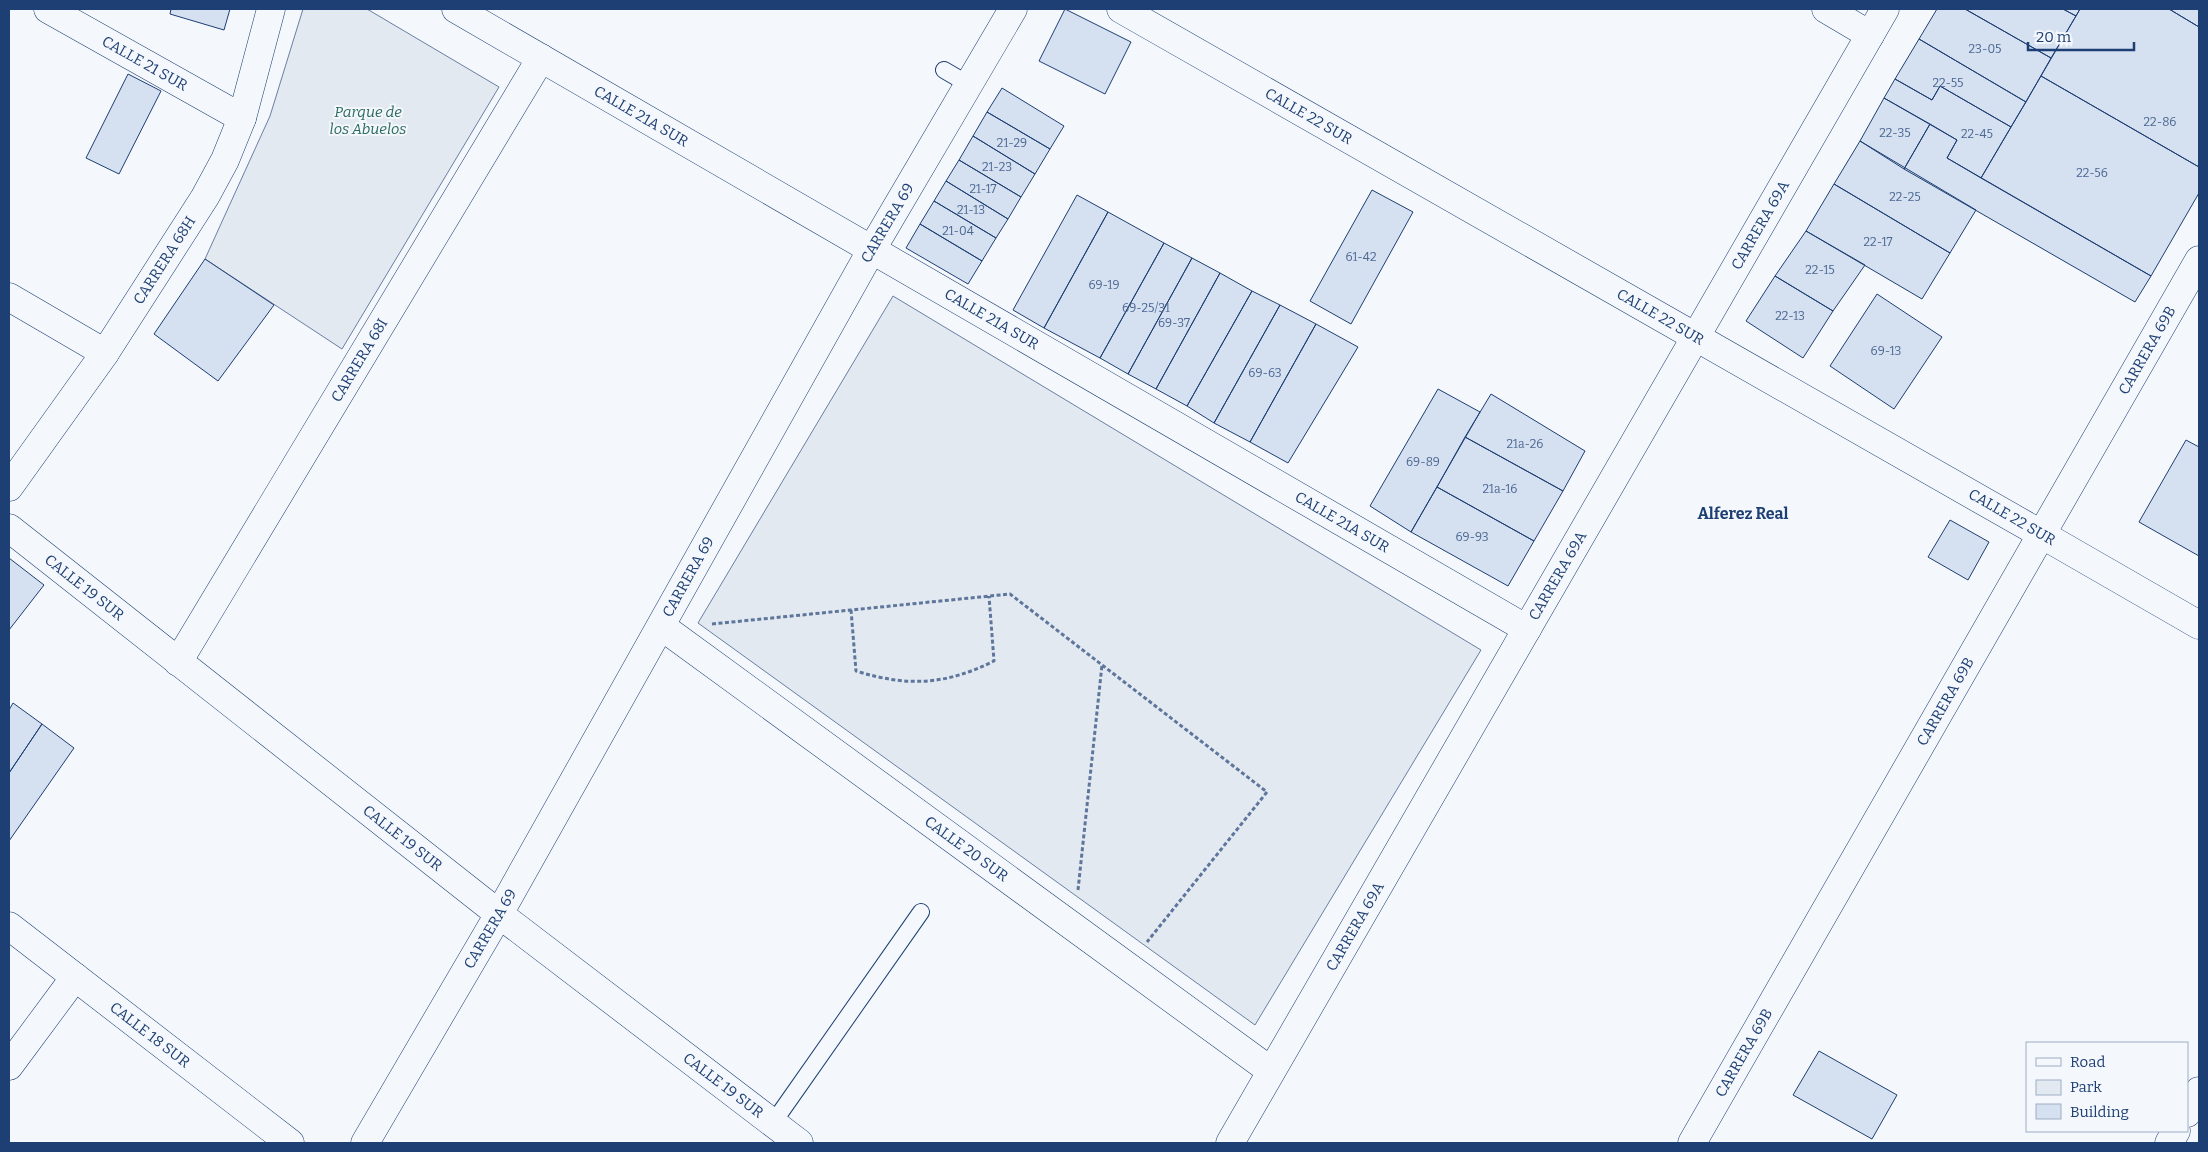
<svg xmlns="http://www.w3.org/2000/svg" width="2208" height="1152" font-family="Bitter,serif">
	<style>
		.green { fill: #e3e9f0; stroke: #687fa3 }
		.building { fill: #d5e0f0; stroke: #1d3f73 }
		.lines { fill: none; stroke-linecap: round; stroke-linejoin: round }
		.lane-casing { stroke: #1d3f73; stroke-width: 18 }
		.street-casing { stroke: #1d3f73; stroke-width: 29 }
		.secondary-casing { stroke: #1d3f73; stroke-width: 29 }
		.path { stroke: #5e769c; stroke-width: 3; stroke-dasharray: 4 2.5; stroke-linecap: butt }
		.lane { stroke: #f4f7fb; stroke-width: 16 }
		.street { stroke: #f4f7fb; stroke-width: 28 }
		.secondary { stroke: #f4f7fb; stroke-width: 28 }
		.labels { text-anchor: middle; stroke-width: 4; stroke-linejoin: round; paint-order: stroke }
		.number-label { font-size: 12px; fill: #4b6792 }
		.street-label { font-size: 15px; fill: #1d3f73; stroke: #f4f7fb }
		.park-label { font-size: 15px; font-style: italic; fill: #2c6c60; stroke: #f4f7fb }
		.neighbourhood-label { font-size: 16px; font-weight: bold; fill: #1d3f73; stroke: #f4f7fb }
	</style>
	<rect width="100%" height="100%" fill="#f4f7fb"/>
	<path class="green" d="M303 9H367L499 87 342 349 205 259 270 116Z
		M893 296 1481 650 1255 1025 698 623Z"/>
	<path class="building" d="M171 9H230L224 30 170 14Z
		M1065 9 1131 42 1105 94 1039 61Z
		M1937 9H1965L2051 58 2026 102 1919 39Z
		M1965 9H2063L2076 16 2051 58Z
		M2063 9H2080L2076 16Z
		M2080 9H2169L2199 27V167L2041 76Z
		M2169 9H2199V27Z
		M1919 39 2026 102 2011 127 1940 86 1932 100 1895 79Z
		M128 74 161 91 119 174 86 158Z
		M2041 76 2199 167V193L2151 276 1981 178Z
		M1895 79 1932 100 1940 86 2011 127 1981 178 1947 158 1957 140 1884 98Z
		M1002 88 1064 126 1050 149 987 112Z
		M1884 98 1930 124 1904 169 1860 141Z
		M987 112 1050 149 1035 174 973 136Z
		M1930 124 1957 140 1947 158 2151 276 2135 302 1904 169Z
		M973 136 1035 174 1021 197 959 160Z
		M1860 141 1976 210 1950 253 1834 184Z
		M959 160 1021 197 1008 219 946 181Z
		M946 181 1008 219 996 238 934 201Z
		M1834 184 1950 253 1922 299 1806 231Z
		M1372 190 1413 212 1351 324 1310 301Z
		M1077 195 1108 212 1044 328 1013 310Z
		M934 201 996 238 982 261 920 224Z
		M1108 212 1164 243 1100 358 1044 328Z
		M920 224 982 261 968 284 906 248Z
		M1806 231 1865 265 1833 311 1775 276Z
		M1164 243 1192 258 1128 374 1100 358Z
		M1192 258 1220 273 1156 389 1128 374Z
		M205 259 274 305 218 381 154 334Z
		M1220 273 1252 291 1187 406 1156 389Z
		M1775 276 1833 311 1803 358 1746 321Z
		M1252 291 1280 305 1214 423 1187 406Z
		M1877 294 1942 337 1894 409 1830 366Z
		M1280 305 1316 324 1250 442 1214 423Z
		M1316 324 1358 347 1288 463 1250 442Z
		M1438 389 1480 412 1411 532 1370 506Z
		M1491 394 1585 451 1563 491 1465 437Z
		M1465 437 1563 491 1534 541 1437 487Z
		M2186 440 2199 447V556L2139 522Z
		M1437 487 1534 541 1508 586 1411 532Z
		M1950 520 1989 542 1968 580 1928 557Z
		M9 558 44 585 9 630Z
		M13 703 42 724 9 773V710Z
		M42 724 74 748 9 841V773Z
		M1819 1051 1897 1095 1872 1139 1793 1095Z"/>
	<g class="lines">
		<g class="lane-casing">
			<path id="lane" d="M944 70 968 84
				M773 1123 921 912"/>
		</g>
		<g class="street-casing">
			<g id="street">
				<path id="s1" d="M48 9 242 118"/>
				<path id="s2" d="M456 9 1527 629"/>
				<path id="s3" d="M1121 9 2041 534"/>
				<path d="M1826 9 1870 35"/>
				<path d="M9 297 105 353"/>
				<path id="s4" d="M9 487 105 353 205 197 225 160 242 118 271 9"/>
				<path id="s5" d="M9 528 499 914 799 1143"/>
				<path id="s6" d="M661 626 1271 1071"/>
				<path id="s7" d="M178 662 541 58"/>
				<path id="s8" d="M9 926 290 1143"/>
				<path d="M9 1066 75 977"/>
				<path d="M2187 1113 2199 1091"/>
				<path id="s9" d="M365 1143 499 914 872 249 1013 9"/>
				<path id="s10" d="M1230 1143 1885 9"/>
				<path d="M2169 1143 2176 1131"/>
			</g>
		</g>
		<g class="secondary-casing">
			<g id="secondary">
				<path d="M2041 534 2199 625"/>
				<path id="s11" d="M1692 1143 2199 260"/>
			</g>
		</g>
		<path class="path" d="M851 610 856 671C907 687 946 685 994 661L989 596
			M712 624 1010 594 1267 792 1147 942
			M1078 890 1102 665"/>
		<use href="#lane" class="lane"/>
		<use href="#street" class="street"/>
		<use href="#secondary" class="secondary"/>
	</g>
	<g class="labels">
		<g class="number-label">
			<text x="1985" y="53">23-05</text>
			<text x="1948" y="87">22-55</text>
			<text x="2160" y="126">22-86</text>
			<text x="1895" y="137">22-35</text>
			<text x="1977" y="138">22-45</text>
			<text x="1012" y="147">21-29</text>
			<text x="997" y="171">21-23</text>
			<text x="2092" y="177">22-56</text>
			<text x="983" y="193">21-17</text>
			<text x="1905" y="201">22-25</text>
			<text x="971" y="214">21-13</text>
			<text x="958" y="235">21-04</text>
			<text x="1878" y="246">22-17</text>
			<text x="1361" y="261">61-42</text>
			<text x="1820" y="274">22-15</text>
			<text x="1104" y="289">69-19</text>
			<text x="1146" y="312">69-25/31</text>
			<text x="1790" y="320">22-13</text>
			<text x="1174" y="327">69-37</text>
			<text x="1886" y="355">69-13</text>
			<text x="1265" y="377">69-63</text>
			<text x="1525" y="448">21a-26</text>
			<text x="1423" y="466">69-89</text>
			<text x="1500" y="493">21a-16</text>
			<text x="1472" y="541">69-93</text>
		</g>
		<g class="street-label">
			<text dy="5" stroke="none"><textPath href="#s1" startOffset="111">CALLE 21 SUR</textPath></text>
			<text dy="5" stroke="none"><textPath href="#s2" startOffset="214">CALLE 21A SUR</textPath></text>
			<text dy="5" stroke="none"><textPath href="#s3" startOffset="216">CALLE 22 SUR</textPath></text>
			<text dy="5" stroke="none"><textPath href="#s9" startOffset="1058">CARRERA 69</textPath></text>
			<text dy="5" stroke="none"><textPath href="#s10" startOffset="1060">CARRERA 69A</textPath></text>
			<text dy="5" stroke="none"><textPath href="#s4" startOffset="275">CARRERA 68H</textPath></text>
			<text dy="5" stroke="none"><textPath href="#s3" startOffset="621">CALLE 22 SUR</textPath></text>
			<text dy="5" stroke="none"><textPath href="#s2" startOffset="619">CALLE 21A SUR</textPath></text>
			<text dy="5" stroke="none"><textPath href="#s11" startOffset="914">CARRERA 69B</textPath></text>
			<text dy="5" stroke="none"><textPath href="#s7" startOffset="352">CARRERA 68I</textPath></text>
			<text transform="translate(2012 517) rotate(30)" y="5">CALLE 22 SUR</text>
			<text dy="5" stroke="none"><textPath href="#s2" startOffset="1024">CALLE 21A SUR</textPath></text>
			<text dy="5" stroke="none"><textPath href="#s9" startOffset="652">CARRERA 69</textPath></text>
			<text dy="5" stroke="none"><textPath href="#s10" startOffset="655">CARRERA 69A</textPath></text>
			<text dy="5" stroke="none"><textPath href="#s5" startOffset="96">CALLE 19 SUR</textPath></text>
			<text dy="5" stroke="none"><textPath href="#s11" startOffset="509">CARRERA 69B</textPath></text>
			<text dy="5" stroke="none"><textPath href="#s5" startOffset="501">CALLE 19 SUR</textPath></text>
			<text dy="5" stroke="none"><textPath href="#s6" startOffset="378">CALLE 20 SUR</textPath></text>
			<text dy="5" stroke="none"><textPath href="#s10" startOffset="250">CARRERA 69A</textPath></text>
			<text dy="5" stroke="none"><textPath href="#s9" startOffset="248">CARRERA 69</textPath></text>
			<text dy="5" stroke="none"><textPath href="#s8" startOffset="178">CALLE 18 SUR</textPath></text>
			<text dy="5" stroke="none"><textPath href="#s11" startOffset="104">CARRERA 69B</textPath></text>
			<text dy="5" stroke="none"><textPath href="#s5" startOffset="906">CALLE 19 SUR</textPath></text>
		</g>
		<g class="park-label">
			<text x="368" y="117">Parque de<tspan x="368" dy="17">los Abuelos</tspan></text>
		</g>
		<g class="neighbourhood-label">
			<text x="1743" y="519">Alferez Real</text>
		</g>
	</g>
	<rect width="2208" height="1152" fill="none" stroke="#1d3f73" stroke-width="20"/>
	<rect x="2026" y="1042" width="162" height="90" fill="#f4f7fb" stroke="#9eadc5"/>
	<rect x="2036" y="1058" width="25" height="8" fill="#f4f7fb" stroke="#9eadc5"/>
	<text x="2070" y="1067" font-size="15" fill="#1d3f73">Road</text>
	<rect x="2036" y="1080" width="25" height="15" fill="#e3e9f0" stroke="#9eadc5"/>
	<text x="2070" y="1092" font-size="15" fill="#1d3f73">Park</text>
	<rect x="2036" y="1104" width="25" height="15" fill="#d5e0f0" stroke="#9eadc5"/>
	<text x="2070" y="1117" font-size="15" fill="#1d3f73">Building</text>
	<path d="M2028 42v8h106v-8" fill="none" stroke="#1d3f73" stroke-width="2.5"/>
	<text x="2036" y="42" font-size="15" fill="#1d3f73" stroke="#f4f7fb" stroke-width="4" paint-order="stroke">20 m</text>
</svg>
